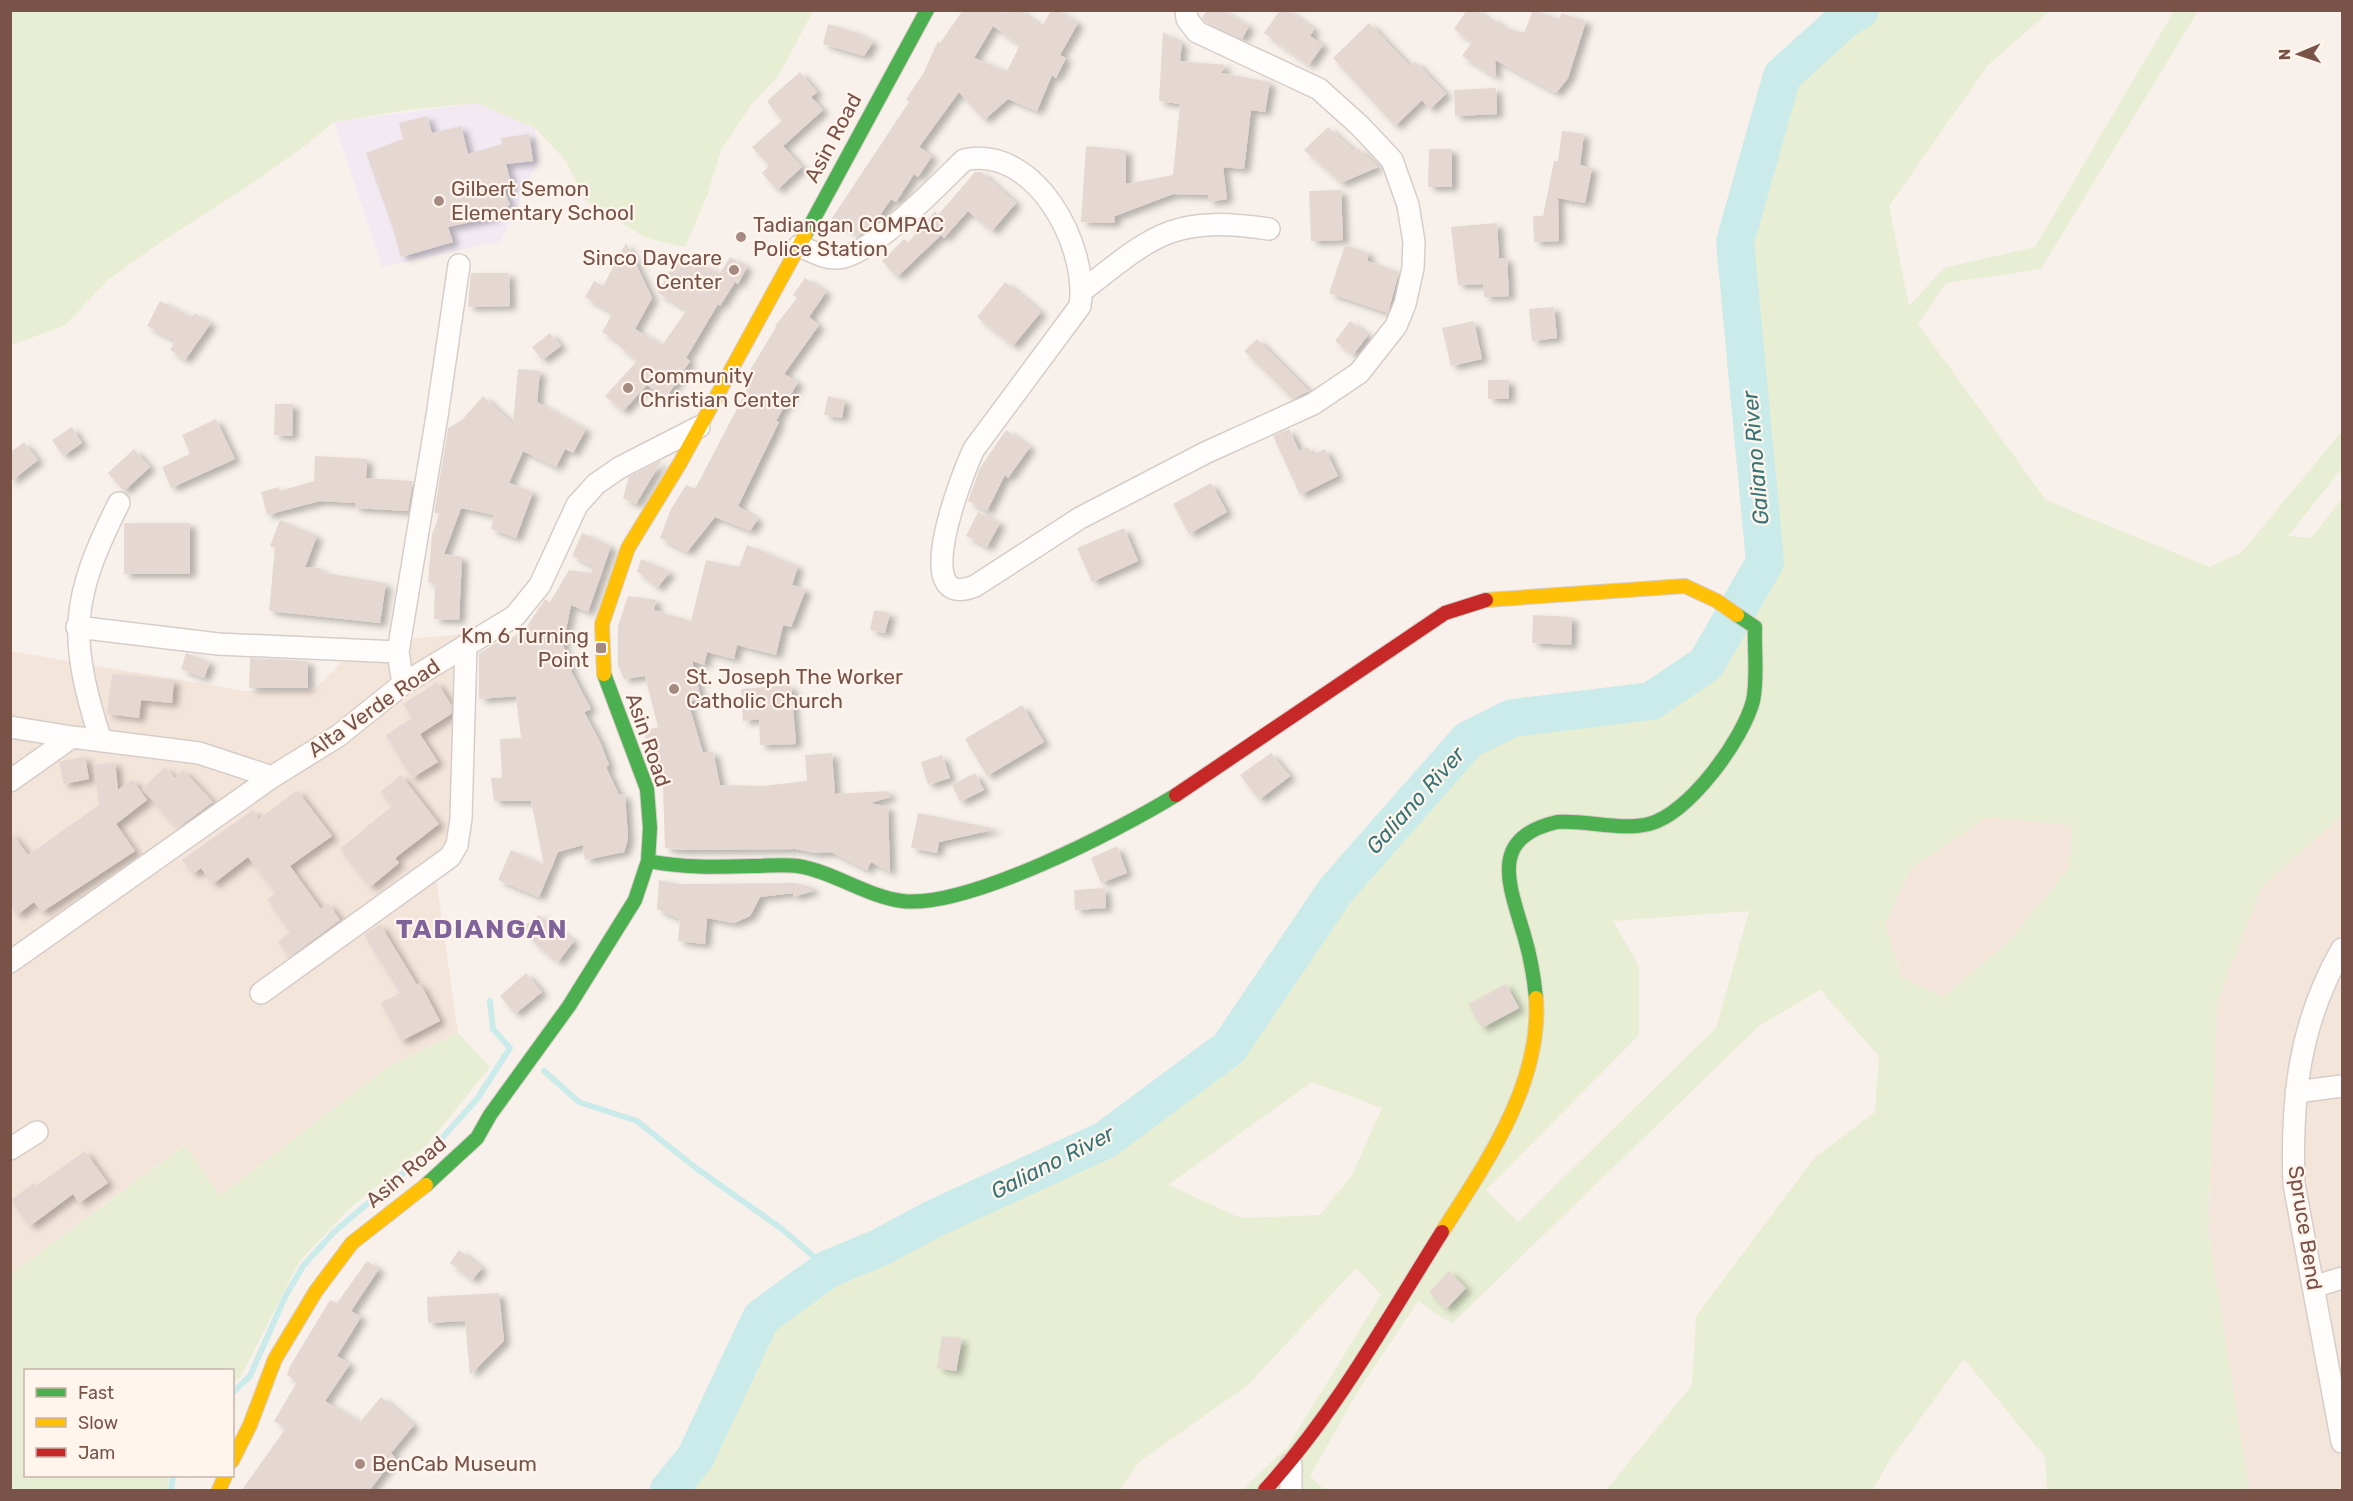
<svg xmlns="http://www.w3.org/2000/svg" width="2353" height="1501" font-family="Rubik,sans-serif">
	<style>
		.residential { fill: #f4e5db }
		.education { fill: #f2e9f3 }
		.green { fill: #e7eed4; fill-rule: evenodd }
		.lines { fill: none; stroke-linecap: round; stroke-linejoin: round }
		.stream { stroke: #cbebea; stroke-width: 6 }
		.river { stroke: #cbebea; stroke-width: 38 }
		.building { fill: #e5d8d2; fill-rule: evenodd; filter: url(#shadow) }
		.street-casing { stroke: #d7cdc8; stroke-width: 24 }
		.fast-casing { stroke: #d8ccc7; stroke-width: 16 }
		.slow-casing { stroke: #d8ccc7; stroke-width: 16 }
		.jam-casing { stroke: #d8ccc7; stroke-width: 16 }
		.street { stroke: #fefdfc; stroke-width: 21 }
		.fast { stroke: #4caf50; stroke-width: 14 }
		.slow { stroke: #ffc107; stroke-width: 14 }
		.jam { stroke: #c62828; stroke-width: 14 }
		.poi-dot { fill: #a58a81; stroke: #fff5ed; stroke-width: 2 }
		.labels { text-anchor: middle; stroke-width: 4.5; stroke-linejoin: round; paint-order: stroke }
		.street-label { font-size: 21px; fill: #795348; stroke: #fff5ed }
		.poi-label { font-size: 21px; fill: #795348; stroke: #fff5ed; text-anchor: start }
		.water-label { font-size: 22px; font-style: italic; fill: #387577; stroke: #fff5ed }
		.district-label { font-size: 27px; font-weight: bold; letter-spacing: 1.5px; fill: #81639c; stroke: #fff5ed }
	</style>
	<defs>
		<filter id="shadow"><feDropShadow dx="6" dy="4" stdDeviation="3" flood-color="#0004"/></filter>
	</defs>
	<rect width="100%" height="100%" fill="#f8f1eb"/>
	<path class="residential" d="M464 634 466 691 455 830 436 877 458 1033 389 1066 220 1196 184 1145 11 1274 10 651 245 691 314 690 361 643Z
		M2342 815V1490H2249L2208 1229 2217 1000 2262 886Z
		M1987 817 2073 825 2069 868 2008 942 1943 997 1901 977 1885 924 1910 869Z"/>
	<path class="education" d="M477 103 535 128 538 161 501 241 382 267 334 122Z"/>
	<path class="green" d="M10 11 11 10 813 11 779 75 751 105 721 150 707 196 685 247 646 238 585 200 566 161 535 128 477 103 414 109 334 122 306 145 248 186 155 246 108 280 64 326 11 345Z
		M1860 11H2050L1988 65 1889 206 1909 306 1944 268 2035 247 2174 11H2198L2041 269 1946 283 1918 324 2046 500 2209 567 2241 553 2342 431V468L2288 536 2311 538 2342 499V815L2262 886 2217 1000 2208 1229 2249 1490H2047L2045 1457 1964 1359 1889 1461 1873 1490H1606L1692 1385 1696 1316 1814 1158 1875 1112 1879 1056 1820 990 1759 1026 1452 1324 1418 1301 1358 1391 1310 1476 1325 1490H1242L1288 1446 1381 1295 1356 1268 1248 1385 1139 1462 1120 1490H669L695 1458 761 1318 828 1269 881 1247 933 1219 1105 1140 1229 1048 1336 890 1468 740 1512 718 1651 701 1706 664 1765 562 1735 242 1782 76 1845 19ZM1987 817 2072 825 2069 868 2008 942 1943 997 1901 977 1885 924 1910 869ZM1749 911 1716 1028 1518 1222 1486 1190 1639 1035V966L1613 921ZM1312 1082 1382 1108 1352 1175 1320 1215 1241 1218 1168 1185Z
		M458 1033 490 1067 427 1145 349 1209 299 1262 241 1376 233 1384 232 1370H26V1476H169L167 1490H11V1274L185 1145 220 1196 389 1066Z"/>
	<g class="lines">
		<path class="stream" d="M544 1071 579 1102 637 1121 696 1168 782 1229 828 1269
			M232 1393 250 1376 285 1297 303 1266 334 1232 435 1146 477 1099 510 1048 493 1029 490 1001
			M171 1490 173 1476"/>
		<path class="river" d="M669 1490 695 1458 761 1318 828 1269 881 1247 933 1219 1105 1140 1229 1048 1336 890 1468 740 1512 718 1651 701 1706 664 1765 562 1735 242 1782 76 1845 19 1860 10"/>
	</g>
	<path class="building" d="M963 10H1002L1001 13 1006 16 1010 10H1019L1042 27 1051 10H1057L1078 23 1060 55 1066 58 1056 78 1052 75 1037 111 1008 99 984 120 959 92 919 147 932 156 918 177 914 174 896 202 891 199 872 227 858 236 832 218 909 102 906 99 923 74 938 41 940 43ZM993 26 1020 45 1007 71 974 58Z
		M1207 10H1222L1249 26 1242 39 1205 22 1202 18Z
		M1280 10H1287L1314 29 1310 36 1323 45 1309 65 1264 33Z
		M1467 10H1476L1489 20 1491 18 1503 27 1524 33 1533 10 1560 19 1561 13 1586 21 1568 78 1556 93 1495 60 1496 77 1462 56 1472 42 1454 29Z
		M1369 23 1410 66 1415 61 1446 94 1430 109 1422 100 1395 126 1333 58Z
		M828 24 858 33 873 42 864 56 823 44Z
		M1163 32 1182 43 1180 61 1226 65 1221 73 1270 82 1265 112 1251 110 1244 169 1223 167 1227 199 1209 202 1208 195 1173 194 1115 216 1114 223 1081 222 1086 146 1126 150V184L1173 175 1180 104 1159 101Z
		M800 72 817 92 811 97 823 110 783 146 802 167 777 190 762 173 769 166 752 147 782 121 767 101Z
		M1496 88 1497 114 1455 116 1454 90Z
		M427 116 432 133 461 126 468 154 502 144 501 138 529 134 533 161 506 164 512 187 504 190 510 205 493 212 494 217 448 227 453 242 401 257 392 226 366 153 403 139 399 123Z
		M1328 127 1354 151 1358 148 1378 167 1341 183 1304 150Z
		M1562 131 1584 134 1580 165 1592 168 1585 203 1558 198 1559 241 1534 242 1533 216H1543L1554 161H1558Z
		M1429 149H1452V187H1428Z
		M975 172H981L1016 203 992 231 968 211 944 238 941 235 897 277 882 261 904 239 908 243 935 211 938 215Z
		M1341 190 1343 240 1311 241 1309 191Z
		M1497 223 1499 258H1507L1509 296 1484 297 1483 284 1458 285 1451 227Z
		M626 243 652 298 635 329 662 345 687 310 658 293 678 256 693 264 694 261 720 273 730 257 747 267 738 284 735 282 720 306 718 304 686 358 690 361 666 398 647 385 623 411 605 396 637 361 619 346 621 343 602 332 613 313 585 297 594 281 603 286Z
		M1345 245 1369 253 1367 261 1399 272 1388 313 1329 293Z
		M471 273H509L510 306 468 307Z
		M805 278 826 292 809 317 819 325 784 374 798 382 776 421 779 422 738 506 758 519 750 531 715 517 687 552 660 538 671 509 686 485 695 489 752 380 746 377 776 327 775 326 797 298 793 295Z
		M1005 282 1041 312 1013 346 977 317Z
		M160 301 191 317 195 313 211 323 185 360 170 350 176 341 147 326Z
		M1554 307 1557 338 1532 341 1529 309Z
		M1350 321 1368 335 1353 355 1335 341Z
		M1474 321 1482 359 1451 366 1442 328Z
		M550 333 561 346 542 360 532 347Z
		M1257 339 1309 391 1293 399 1244 351Z
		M518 369 540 371 537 402 586 429 573 453 565 449 556 467 523 451 509 483 533 492 516 538 491 529 494 515 461 508 444 554 462 557 459 620 434 619 435 580 434 584 428 583 432 534 440 513H434L448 428 462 420 483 396 513 424Z
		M1488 380H1509V399H1488Z
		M828 396 845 400 842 418 824 415Z
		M275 404H293L292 436 274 435Z
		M216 419 235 459 171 488 162 467 190 454 182 435Z
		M72 427 82 443 63 456 52 440Z
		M1289 429 1299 451 1308 447 1312 455 1325 449 1338 476 1300 495 1273 436Z
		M1006 430 1030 447 1008 478 1005 475 987 511 968 501 980 468Z
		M24 442 38 460 10 482V453Z
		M134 449 150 467 124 491 108 473Z
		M315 456 367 459 366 478 413 481 408 511 355 508V503L320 501 267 515 261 492 279 487 280 491 314 481Z
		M662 460 636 504 623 498 629 477Z
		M1211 483 1227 512 1189 534 1173 504Z
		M978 512 1000 523 987 547 966 536Z
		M280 520 317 536 305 567 321 568 320 572 386 583 380 623 269 611 275 548 270 546Z
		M124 523H190V574H124Z
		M1124 528 1138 561 1092 582 1077 548Z
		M582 533 611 546 588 612 571 605 563 644 572 673 591 709 584 712 600 742 609 765 606 767 619 795 625 794 628 839 624 852 585 860 583 845 558 852 539 897 498 880 511 850 544 865 531 801H494L491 778H502L500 739 521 738 516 696 479 699V653L496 643H504L526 628 545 599 550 602 569 570 592 573 593 566 572 556Z
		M747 545 798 566 792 585 806 589 791 627 783 625 776 655 737 645 734 659 707 652 704 665 692 661 701 699 688 702 703 753 713 751 720 785 763 786 807 781 805 755 832 753 835 794 889 791 890 797 870 803 888 807 890 872 871 862 867 870 831 852 815 853 796 849 681 850 665 848 663 787 643 731 658 727 645 676 624 679 618 665V626L628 596 656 600 654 610 691 621 706 560 739 567Z
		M641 559 670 572 657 588 637 571Z
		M874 610 890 613 885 633 870 630Z
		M1533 615 1572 617 1571 645 1532 643Z
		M186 653 210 662 204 678 181 669Z
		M250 658 308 661V688H249Z
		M112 674 174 680 172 703 141 700 139 718 107 714Z
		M437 682 452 706 451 714 420 734 438 762 412 778 386 735 412 718 403 704Z
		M791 685 796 744 760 745 759 719 743 721 741 689Z
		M1022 705 1044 742 987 776 965 739Z
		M1271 753 1290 776 1259 800 1240 775Z
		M942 755 950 778 928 785 921 762Z
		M85 756 89 779 64 784 59 762Z
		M115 762 118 790 132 779 147 800 116 824 135 851 42 912 34 902 17 915 10 905V831L28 855 99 805 94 765Z
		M165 767 175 778 183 770 213 802 178 828 142 789Z
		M975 773 984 790 960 802 952 785Z
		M401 775 439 824 395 858 399 863 370 887 340 849 392 806 380 792Z
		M297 790 332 836 290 866 321 909 328 903 340 920 290 957 278 942 290 932 267 899 276 893 248 857 213 884 201 868 193 874 182 860 253 810 259 819Z
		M918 813 952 820 997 829 939 842 937 853 911 848Z
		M1117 846 1127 873 1101 883 1091 858Z
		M659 880 679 884 794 883 812 887 813 891 793 897V893L760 897 750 916 734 923 707 918 705 944 678 941 680 919 657 909Z
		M1105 888 1106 908 1075 910 1074 890Z
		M539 915 574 941 558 962 537 946 523 927Z
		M380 924 417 985 420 983 440 1021 401 1041 381 1003 400 993 364 935Z
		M526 973 542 992 515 1014 500 996Z
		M1506 984 1519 1008 1482 1028 1468 1004Z
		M85 1151 108 1183 79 1203 73 1194 30 1226 11 1200 34 1183 36 1186Z
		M459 1250 482 1268 472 1280 450 1263Z
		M367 1261 379 1269 351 1311 361 1317 337 1356 350 1364 325 1401 360 1422 381 1397 414 1425 391 1453 395 1457 369 1491H241L286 1428 274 1421 297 1382 287 1375 290 1366 330 1300 337 1303Z
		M1449 1271 1466 1288 1446 1309 1429 1292Z
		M499 1293 504 1341 470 1375 465 1321 428 1323 427 1297Z
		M942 1336 962 1339 956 1371 937 1368Z"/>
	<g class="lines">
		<g class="street-casing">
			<path id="street" d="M799 246C812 251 824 259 838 258 871 256 939 184 964 160 1035 144 1089 246 1080 306L974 449C963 472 907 613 975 586L1080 518 1205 453 1313 404 1359 373 1396 326 1405 304 1413 268 1414 242 1408 205 1392 160 1360 126 1319 89 1197 32 1187 19 1186 10
				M1082 291C1155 234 1173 215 1269 229
				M77 627 218 644 398 652
				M403 684 398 652 437 416 459 265
				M10 727 72 737 199 753 272 777
				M101 741C68 637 70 600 119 503
				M10 781 72 737
				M2342 949C2299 1024 2291 1098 2294 1184L2342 1442
				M10 962 272 777 338 736 403 684 515 616 540 585 577 505 596 484 619 468 699 427
				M261 993 450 857 457 845 461 819 466 645
				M2296 1092 2342 1086
				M10 1149 37 1132
				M2313 1287 2342 1278
				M1291 1464V1490"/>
		</g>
		<g class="fast-casing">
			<path id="fast" d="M805 235 927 10
				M648 861C683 868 717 867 753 866 767 866 784 864 798 866 834 872 866 896 902 901 967 909 1119 830 1176 795
				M1536 998C1534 977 1530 955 1524 935 1509 884 1488 838 1557 822 1587 820 1620 831 1649 824 1689 814 1743 739 1753 701 1758 677 1754 651 1755 627L1737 615
				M426 1185 477 1138 490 1115 569 1006 635 900 648 861 650 828 647 789 604 674"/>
		</g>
		<g class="slow-casing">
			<path id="slow" d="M1486 600 1685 586 1717 601 1737 615
				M604 674 602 624 628 548 680 463 805 235
				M1442 1232C1486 1163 1542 1084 1536 998
				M232 1461 250 1425 275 1359 316 1291 352 1243 426 1185
				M219 1490 225 1476"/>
		</g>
		<g class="jam-casing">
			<path id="jam" d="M1176 795 1445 613 1486 600
				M1265 1490C1336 1412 1386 1321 1442 1232"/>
		</g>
		<use href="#street" class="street"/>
		<use href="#fast" class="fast"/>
		<use href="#slow" class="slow"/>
		<use href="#jam" class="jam"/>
	</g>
	<g class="poi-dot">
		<circle cx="439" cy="201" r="6"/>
		<circle cx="741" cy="237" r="6"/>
		<circle cx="734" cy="270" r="6"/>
		<circle cx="628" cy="388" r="6"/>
		<rect x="595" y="642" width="12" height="12" rx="3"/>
		<circle cx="674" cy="689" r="6"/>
		<circle cx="360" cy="1464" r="6"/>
	</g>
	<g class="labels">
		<g class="street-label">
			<text transform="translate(833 138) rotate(-62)" y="7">Asin Road</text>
			<text transform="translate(374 708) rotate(-35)" y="7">Alta Verde Road</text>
			<text transform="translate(648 740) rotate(71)" y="7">Asin Road</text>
			<text transform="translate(406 1172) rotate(-40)" y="7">Asin Road</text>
			<text transform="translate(2305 1228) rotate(81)" y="7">Spruce Bend</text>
		</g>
		<g class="poi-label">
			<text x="451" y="196">Gilbert Semon<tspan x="451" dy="24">Elementary School</tspan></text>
			<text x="753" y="232">Tadiangan COMPAC<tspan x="753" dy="24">Police Station</tspan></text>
			<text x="722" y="265" text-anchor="end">Sinco Daycare<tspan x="722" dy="24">Center</tspan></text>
			<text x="640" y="383">Community<tspan x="640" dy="24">Christian Center</tspan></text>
			<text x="589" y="643" text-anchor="end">Km 6 Turning<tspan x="589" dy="24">Point</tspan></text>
			<text x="686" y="684">St. Joseph The Worker<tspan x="686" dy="24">Catholic Church</tspan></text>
			<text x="372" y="1471">BenCab Museum</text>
		</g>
		<g class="water-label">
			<text transform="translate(1755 458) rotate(-95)" y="8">Galiano River</text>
			<text transform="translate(1415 800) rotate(-48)" y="8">Galiano River</text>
			<text transform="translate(1052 1162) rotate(-27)" y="8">Galiano River</text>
		</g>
		<g class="district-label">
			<text x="482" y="938">TADIANGAN</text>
		</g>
	</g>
	<rect width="2353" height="1501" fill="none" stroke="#795348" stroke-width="24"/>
	<rect x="24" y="1369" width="210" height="108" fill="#fff5ed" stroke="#c9b4ab" stroke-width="1.5"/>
	<rect x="36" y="1388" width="30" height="9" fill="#4caf50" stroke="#c9b4ab" stroke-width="1.5"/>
	<text x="78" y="1399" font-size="18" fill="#795348">Fast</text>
	<rect x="36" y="1418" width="30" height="9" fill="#ffc107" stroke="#c9b4ab" stroke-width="1.5"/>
	<text x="78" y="1429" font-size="18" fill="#795348">Slow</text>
	<rect x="36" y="1448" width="30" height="9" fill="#c62828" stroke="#c9b4ab" stroke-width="1.5"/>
	<text x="78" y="1459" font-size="18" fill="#795348">Jam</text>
	<g transform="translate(2299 54) rotate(268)" stroke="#fff5ed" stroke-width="4.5" paint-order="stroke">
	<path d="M0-4.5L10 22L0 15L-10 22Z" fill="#795348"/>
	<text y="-9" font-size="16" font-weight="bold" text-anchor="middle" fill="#795348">N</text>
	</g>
</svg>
